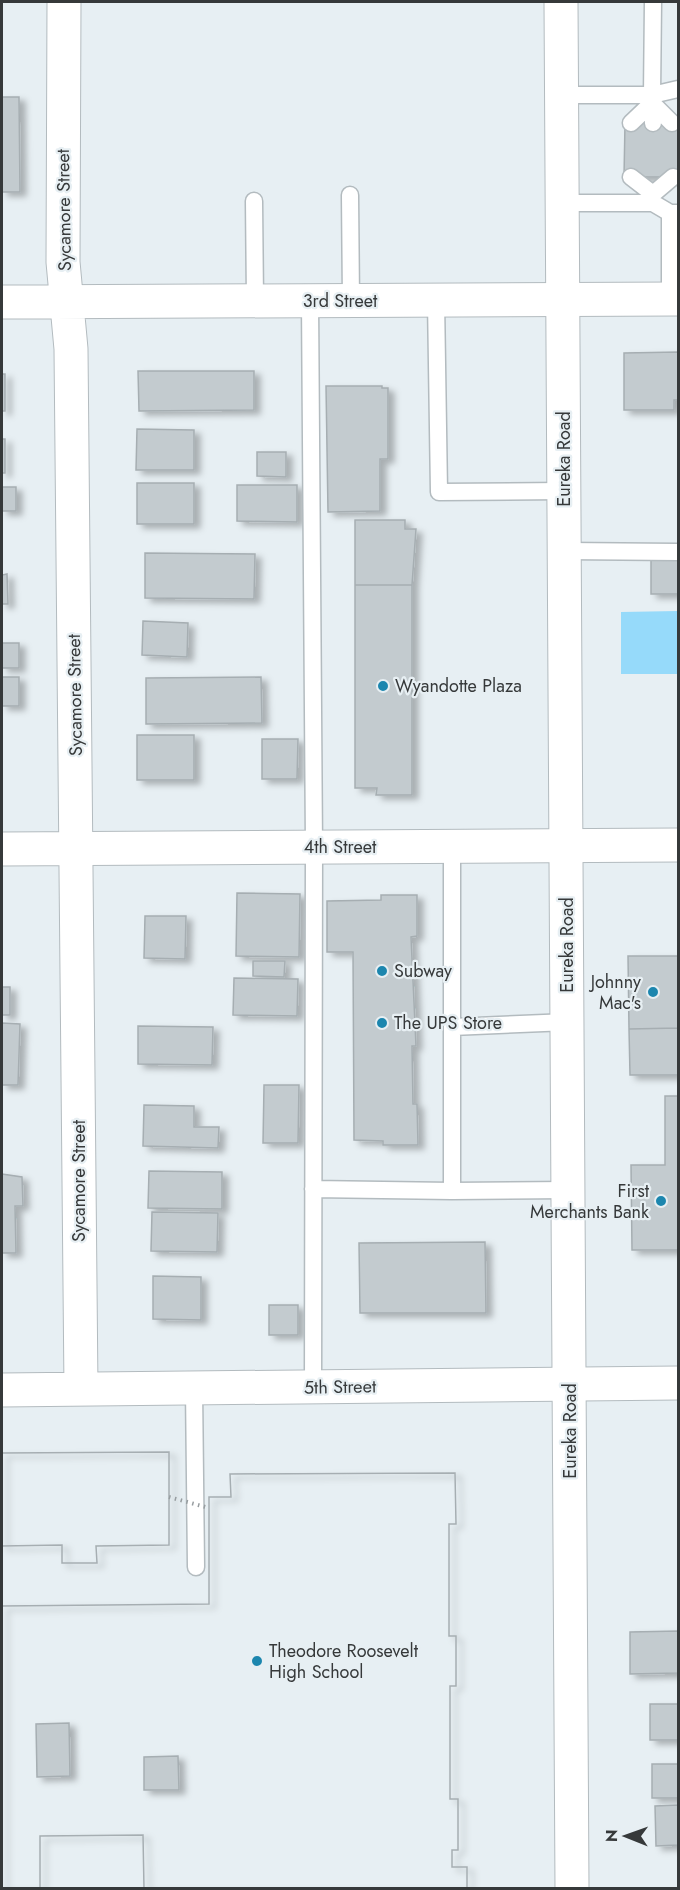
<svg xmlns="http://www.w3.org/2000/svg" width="680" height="1890" font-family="Jost,sans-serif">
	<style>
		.green { fill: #96dafa }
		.building { fill: #c3cbcf; stroke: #a6aeb2; stroke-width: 1.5; fill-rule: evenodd; filter: url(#shadow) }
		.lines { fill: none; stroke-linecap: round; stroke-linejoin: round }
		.lane-casing { stroke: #b3bbbf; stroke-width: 19 }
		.street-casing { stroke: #b3bbbf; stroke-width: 35 }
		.secondary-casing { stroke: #b3bbbf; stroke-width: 35 }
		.lane { stroke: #fff; stroke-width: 16 }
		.street { stroke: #fff; stroke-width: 33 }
		.secondary { stroke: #fff; stroke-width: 33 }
		.path-bridge { stroke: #979da0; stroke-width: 4; stroke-dasharray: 1.5 4.5; stroke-linecap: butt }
		.poi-dot { fill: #1c86ae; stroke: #e7eff3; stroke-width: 2 }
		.labels { text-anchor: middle; stroke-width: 4.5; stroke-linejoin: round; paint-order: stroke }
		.street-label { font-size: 18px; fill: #36393a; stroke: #e7eff3 }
		.poi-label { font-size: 18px; fill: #36393a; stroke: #e7eff3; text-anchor: start }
	</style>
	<defs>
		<filter id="shadow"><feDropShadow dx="6" dy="4" stdDeviation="3" flood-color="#0004"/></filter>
	</defs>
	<rect width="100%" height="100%" fill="#e7eff3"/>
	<path class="green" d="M678 611V674H621V612Z"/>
	<path class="building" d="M2 97H19L20 192H2Z
		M625 123H678V177H624Z
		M678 352V400H674V410H624V353Z
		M138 371H254V410L139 411Z
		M2 374H5V411H2Z
		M326 386H382V388H388V459H380V511L328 512Z
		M137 429 194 430V470H136Z
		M2 439H5V473H2Z
		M257 452H286V477L257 476Z
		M137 483H194V524H137Z
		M237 485H297V522L237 521Z
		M2 487H16V511H2Z
		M355 520H405V529H416L412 585H355Z
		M145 553 255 554 254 599 145 598Z
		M651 559 678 560V594H651Z
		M7 574 8 604H2V575Z
		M355 585H412V795H376L377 788H355Z
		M143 621 188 623 187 657 142 655Z
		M2 643H19V668H2Z
		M2 677H19V706H2Z
		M261 677 262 723 146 724V678Z
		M137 735H194V780H137Z
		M262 739H298L297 779H262Z
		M237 893 300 894 299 957 236 956Z
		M381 895H417V936L411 937 416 1046H412L413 1104H417L418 1145H383V1141L354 1140 353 952H327V901L381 900Z
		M145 916H186L185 959 144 958Z
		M628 956H678V1028L629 1029Z
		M253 961H285L284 977 253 976Z
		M234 978 298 979 297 1016 233 1015Z
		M2 987H10V1015H2Z
		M2 1023 20 1024 18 1085H2Z
		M138 1026 213 1027 212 1065 138 1064Z
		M678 1028V1075H630L629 1029Z
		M264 1085H299L298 1143H263Z
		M665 1096H678V1250H632L631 1165H665Z
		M144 1105 194 1106V1127H219L218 1148 143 1146Z
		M149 1171 222 1172V1209L148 1208Z
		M2 1174 22 1177 23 1206H15L16 1253H2Z
		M152 1212 218 1213 217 1252 151 1251Z
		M485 1242 486 1313H360L359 1243Z
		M153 1276 201 1277V1320L153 1319Z
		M269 1305H298V1335H269Z
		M169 1452V1545L96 1546 97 1563H62V1545L2 1546V1453Z
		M169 1452V1545L96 1546 97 1563H62V1545L2 1546V1453Z
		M455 1473 456 1524H449V1636H456V1686H450V1799H458V1850H452V1867H467V1888H144L143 1835 40 1836V1888H2V1606L209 1604V1497H231L230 1474ZM69 1723 70 1776 37 1777 36 1724ZM178 1756 179 1790H144V1757Z
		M455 1473 456 1524H449V1636H456V1686H450V1799H458V1850H452V1867H467V1888H144L143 1835 40 1836V1888H2V1606L209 1604V1497H231L230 1474Z
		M678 1631V1673L630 1674V1632Z
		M650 1704H678V1740H650Z
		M652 1764H678V1798H652Z
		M678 1805V1845L656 1846 655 1806Z"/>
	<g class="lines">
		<g class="lane-casing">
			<path id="lane" d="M653 2 652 95 678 89
				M561 95H652V103L631 123
				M653 123 652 103 672 123
				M631 177 653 194 673 177
				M350 195 351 301
				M254 201 255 301
				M562 203H653L670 213H678
				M670 298V213
				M436 300 439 492 564 491
				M310 301 314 847 313 1388
				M565 551 678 552
				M452 1027 568 1022
				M313 1189 452 1191V846
				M452 1191 569 1190
				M194 1388 196 1567"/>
		</g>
		<g class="street-casing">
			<path id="street" d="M64 2 63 262 71 349 81 1389
				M2 302 678 299
				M2 849 678 845
				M2 1390 678 1383"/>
		</g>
		<g class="secondary-casing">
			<path id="secondary" d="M561 2 572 1888"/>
		</g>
		<use href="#lane" class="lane"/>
		<use href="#street" class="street"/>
		<use href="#secondary" class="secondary"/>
		<path class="path-bridge" d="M169 1497 209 1508"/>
	</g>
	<g class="poi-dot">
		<circle cx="383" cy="686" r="6"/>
		<circle cx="382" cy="971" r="6"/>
		<circle cx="653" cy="992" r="6"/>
		<circle cx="382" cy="1023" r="6"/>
		<circle cx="661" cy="1201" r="6"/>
		<circle cx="257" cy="1661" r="6"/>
	</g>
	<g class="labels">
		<g class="street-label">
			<text transform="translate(64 210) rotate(-91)" y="6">Sycamore Street</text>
			<text x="340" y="307">3rd Street</text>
			<text transform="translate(564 459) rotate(-90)" y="6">Eureka Road</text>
			<text transform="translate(75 695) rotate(-91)" y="6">Sycamore Street</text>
			<text x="340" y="853">4th Street</text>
			<text transform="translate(567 945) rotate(-90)" y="6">Eureka Road</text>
			<text transform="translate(79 1181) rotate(-90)" y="6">Sycamore Street</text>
			<text transform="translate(340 1387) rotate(-1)" y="6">5th Street</text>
			<text transform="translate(570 1431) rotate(-90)" y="6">Eureka Road</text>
		</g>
		<g class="poi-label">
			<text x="395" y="692">Wyandotte Plaza</text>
			<text x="394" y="977">Subway</text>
			<text x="641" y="988" text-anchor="end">Johnny<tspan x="641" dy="21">Mac's</tspan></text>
			<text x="394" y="1029">The UPS Store</text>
			<text x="649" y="1197" text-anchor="end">First<tspan x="649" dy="21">Merchants Bank</tspan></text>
			<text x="269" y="1657">Theodore Roosevelt<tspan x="269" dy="21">High School</tspan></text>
		</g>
	</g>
	<rect width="680" height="1890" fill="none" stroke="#36393a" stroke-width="6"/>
	<g transform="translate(626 1836) rotate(271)" stroke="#e7eff3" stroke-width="4.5" paint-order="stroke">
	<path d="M0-4.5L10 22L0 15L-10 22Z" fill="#36393a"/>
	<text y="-9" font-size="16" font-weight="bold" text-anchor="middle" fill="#36393a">N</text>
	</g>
</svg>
